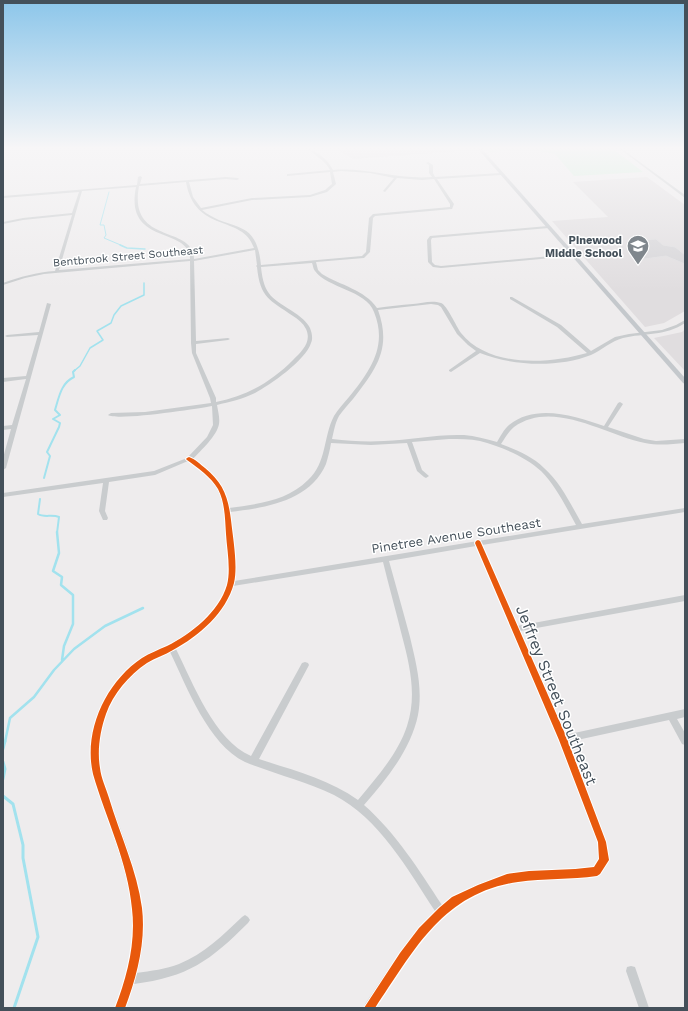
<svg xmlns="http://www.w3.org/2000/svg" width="688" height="1011" font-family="'Work Sans',sans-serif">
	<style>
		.education { fill: #e0dddf }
		.green { fill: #cfeed9 }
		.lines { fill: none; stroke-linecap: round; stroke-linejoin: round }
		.stream-far4 { stroke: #a2e2ee; stroke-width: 1 }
		.stream-far3 { stroke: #a2e2ee; stroke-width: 1.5 }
		.stream-far2 { stroke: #a2e2ee; stroke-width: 2 }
		.stream-far1 { stroke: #a2e2ee; stroke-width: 2.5 }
		.stream { stroke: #a2e2ee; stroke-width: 3 }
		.building { fill: #d5d4d7; stroke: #dfdee0 }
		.minor { fill: #c9ccce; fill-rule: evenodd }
		.major { fill: #c4c8cc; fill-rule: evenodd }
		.cycleway-casing { stroke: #fff; stroke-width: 2 }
		.cycleway { fill: #e8590c; fill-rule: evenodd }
		.labels { text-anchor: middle; stroke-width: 3; stroke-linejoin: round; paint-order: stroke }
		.far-poi-label { font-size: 11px; font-weight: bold; fill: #44505a; stroke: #fff; text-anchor: end }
		.far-street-label { font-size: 11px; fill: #44505a; stroke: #fff }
		.street-label { font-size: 13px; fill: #44505a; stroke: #fff }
		.near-street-label { font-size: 16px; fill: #44505a; stroke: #fff }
	</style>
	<rect width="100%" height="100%" fill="#eeeced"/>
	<path class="education" d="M336 149H471L473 150 353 159Z
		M647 177 685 205V311L664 323 645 327 552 221 608 217 573 182Z
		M685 329V371L654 338 682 332Z"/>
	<path class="green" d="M487 149H613L643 172 574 176 555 154 529 149 489 152Z"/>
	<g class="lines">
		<path class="stream-far4" d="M109 192 100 225H104L106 235 104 238 123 246"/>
		<path class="stream-far3" d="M120 245 127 248 145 249
			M74 371 80 366 90 348 103 340 97 331 111 323 114 315 121 306 144 295V283"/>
		<path class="stream-far2" d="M44 478 50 456 47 452 59 427 60 423 53 419 60 415 55 410C59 397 61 383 74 377L73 372 75 370
			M40 499 38 514C44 518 52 514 59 517L57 533"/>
		<path class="stream-far1" d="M57 532 59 553 53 571 62 577 61 585 73 595V624L64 646 62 660
			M5 742 10 718 34 697 54 670 74 649 105 626 143 608"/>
		<path class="stream" d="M3 749 5 741
			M3 762 5 769 3 779
			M3 796 13 804 23 845V858L38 937 14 1008"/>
	</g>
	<path class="building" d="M656 239 663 245 675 247 685 255V264L666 256 637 260 631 254 640 253 630 241Z"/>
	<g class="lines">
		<path class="minor" d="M308 149H310C320 154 328 160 333 170 366 167 399 180 432 177L429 173V165L426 163 428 162 433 165V173L435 177 501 173 503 174 501 175 437 179 454 204 452 209 375 216 373 218 370 252 364 258 316 262 318 270 322 274C340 285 365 290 377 308 389 306 401 305 413 304 422 303 432 300 441 303 447 305 456 326 461 333 489 368 549 364 587 353L557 327 510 299V297H512L561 325 591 351 615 337 629 334 662 330 676 325 685 320V323C666 336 644 333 623 338 611 341 602 350 591 355 558 368 512 366 480 353L451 372 449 371V370L476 351 468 345 457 334 441 307 438 305 431 304 378 310C392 349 376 369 353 399 348 405 343 410 339 416 335 423 334 431 332 439 349 441 367 442 384 441 410 440 437 434 464 435 475 436 486 439 497 442 500 437 504 429 509 425 536 403 575 416 604 426L618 403 620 402 623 404 608 427 644 439 656 441 685 439V443C672 444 659 446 645 443 605 435 553 399 514 427 509 431 505 438 501 444 516 450 532 456 544 468 561 483 571 505 582 524L685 508V512L482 545 517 626 685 595V601L520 631 565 735 685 709V717L677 719 685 733V745L682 744 669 720 568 742 606 842 609 860 600 874 597 876C571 880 544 878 518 882 442 893 414 951 375 1008H364L365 1004C387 972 407 938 435 911 408 870 379 818 334 795 305 781 274 774 245 762 208 744 187 687 170 652 162 655 154 658 147 663 112 686 91 732 101 774 115 819 137 862 142 909 144 931 141 953 136 973 151 971 166 969 179 964 204 954 223 935 242 917L245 915 248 917 250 920 248 923C210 961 188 977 134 984L125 1008H115C127 976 136 942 132 908 129 885 122 862 115 841 110 825 105 810 100 795 97 786 93 778 91 769 89 755 91 738 95 724 102 698 119 674 141 659 149 653 159 650 168 645 192 632 222 610 228 581 230 569 228 556 227 545 226 532 225 519 223 506 218 482 207 475 188 461L155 475 109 482 105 511 108 518 107 520H103L99 511 103 483 3 497V493L154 471 187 458 207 437 213 425 212 406C196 409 118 421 108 415L111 413 145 412 211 403 210 398 192 353 191 343V342L190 261 44 274 25 278 3 285V283C20 277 37 272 55 271L72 215 23 220 3 224V222L23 218 72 213 79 192 3 198V196L137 185 138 177 140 176 142 177 140 184 226 177 238 178 239 179 237 180 226 179 189 182 193 197 201 208 252 198 310 195 325 190 332 184 330 172 287 176V174H288L330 170C325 160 315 156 308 149ZM341 171 370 173 394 178 383 191 385 192 397 178 422 180 434 179 450 204V207L373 214 369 218 366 252 362 256 261 265C256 216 231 233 202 210L252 200 310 197 327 192 336 184 333 172ZM186 182C195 234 243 214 254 248L194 259C193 224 128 246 139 186ZM136 187C124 246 190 226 190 259L59 270 82 191ZM255 250 257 265 256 266 257 267C260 298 270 300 293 316 298 319 303 323 306 329 312 342 302 351 293 360 271 382 247 396 216 402V398L196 353V344L228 340 230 339 228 338 196 341 194 261ZM312 263C313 265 313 269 315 271 327 288 366 290 374 312 388 346 370 371 349 397 344 403 338 409 334 416 323 437 327 463 308 480 287 501 258 504 229 508 225 483 212 473 193 459 201 450 217 436 219 424 220 418 218 411 217 405 229 402 243 399 255 393 270 385 306 360 311 343 313 339 312 333 310 328 307 322 301 317 295 313 273 298 264 297 261 267ZM449 439C460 439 470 439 480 441 500 446 526 457 541 471 556 486 566 507 576 525L234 581 235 559 230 512C265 508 310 501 326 464 328 457 330 450 331 443L371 445 407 443 417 471 424 477 426 478 429 476 422 470 412 442ZM476 546 559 740 598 842 599 859 594 867C573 870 552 869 530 871 501 873 465 886 442 905 419 870 396 833 364 805 387 779 411 749 418 715 423 688 416 663 410 637 403 611 396 586 389 561ZM383 562C389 587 396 611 402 636 410 666 417 696 407 726 398 754 376 778 358 800 329 779 292 770 259 759L308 667 309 665 308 663 305 662 302 663 251 756C214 740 193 683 176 649 202 632 221 616 233 586Z
			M620 149H622L685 195V198Z
			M548 226H549V228L432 238 431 240 432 262 435 265 441 266 573 254 575 255 574 256 441 268 433 267 428 262 427 240 430 236Z
			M47 303 51 304 6 468 3 470V458L11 429 3 430V426L12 425 26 379 3 382V378L26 376 38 335 7 337 5 336 7 335 39 332Z
			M631 966 635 967 649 1008H639L626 971 627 967Z"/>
		<path class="major" d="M478 149H482L685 378V384L683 383Z"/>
		<g class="cycleway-casing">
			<path id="cycleway" d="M189 457C195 459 200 464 205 468 223 483 228 496 231 520 233 539 238 565 234 583 226 613 199 636 173 650 165 655 155 658 147 663 129 675 113 694 106 714 100 731 97 751 100 768 101 778 106 788 109 798 120 835 137 870 142 908 146 942 137 976 125 1008H115C127 977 136 943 132 909 128 862 106 819 93 774 83 731 106 682 142 658 150 653 158 650 167 646 191 634 219 612 227 585 231 569 227 550 226 534 225 519 225 502 218 489 211 477 198 468 187 460L186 459 187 458Z
				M478 540 480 541 481 543 566 736 606 842 609 860 600 874 597 876C571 880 544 878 518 882 442 893 414 951 375 1008H364L400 953 419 928 439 908 452 897 478 885 507 874 529 871 575 869 594 867 599 859 598 842 559 740 475 543 476 541Z"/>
		</g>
		<use href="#cycleway" class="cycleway"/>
	</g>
	<linearGradient id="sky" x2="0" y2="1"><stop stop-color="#8cc6ea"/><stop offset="0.51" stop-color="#f7f6f7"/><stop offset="1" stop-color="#f7f6f7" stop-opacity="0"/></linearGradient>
	<rect width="688" height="290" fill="url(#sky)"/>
	<defs>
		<g id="school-pin" transform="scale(1.15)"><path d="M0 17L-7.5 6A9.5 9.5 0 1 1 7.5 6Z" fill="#80878d" stroke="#fff"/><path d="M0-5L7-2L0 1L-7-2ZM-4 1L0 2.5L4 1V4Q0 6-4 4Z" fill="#fff"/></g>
	</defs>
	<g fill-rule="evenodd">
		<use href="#school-pin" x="638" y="246"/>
	</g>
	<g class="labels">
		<g class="far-poi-label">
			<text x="622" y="244">Pinewood<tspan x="622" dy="13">Middle School</tspan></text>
		</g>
		<g class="far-street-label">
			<text transform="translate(128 256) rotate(-5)" y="4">Bentbrook Street Southeast</text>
		</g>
		<g class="street-label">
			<text transform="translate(456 535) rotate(-9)" y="5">Pinetree Avenue Southeast</text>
		</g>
		<g class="near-street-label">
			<text transform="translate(557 695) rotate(68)" y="6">Jeffrey Street Southeast</text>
		</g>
	</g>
	<rect width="688" height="1011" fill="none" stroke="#44505a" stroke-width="8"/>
</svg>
